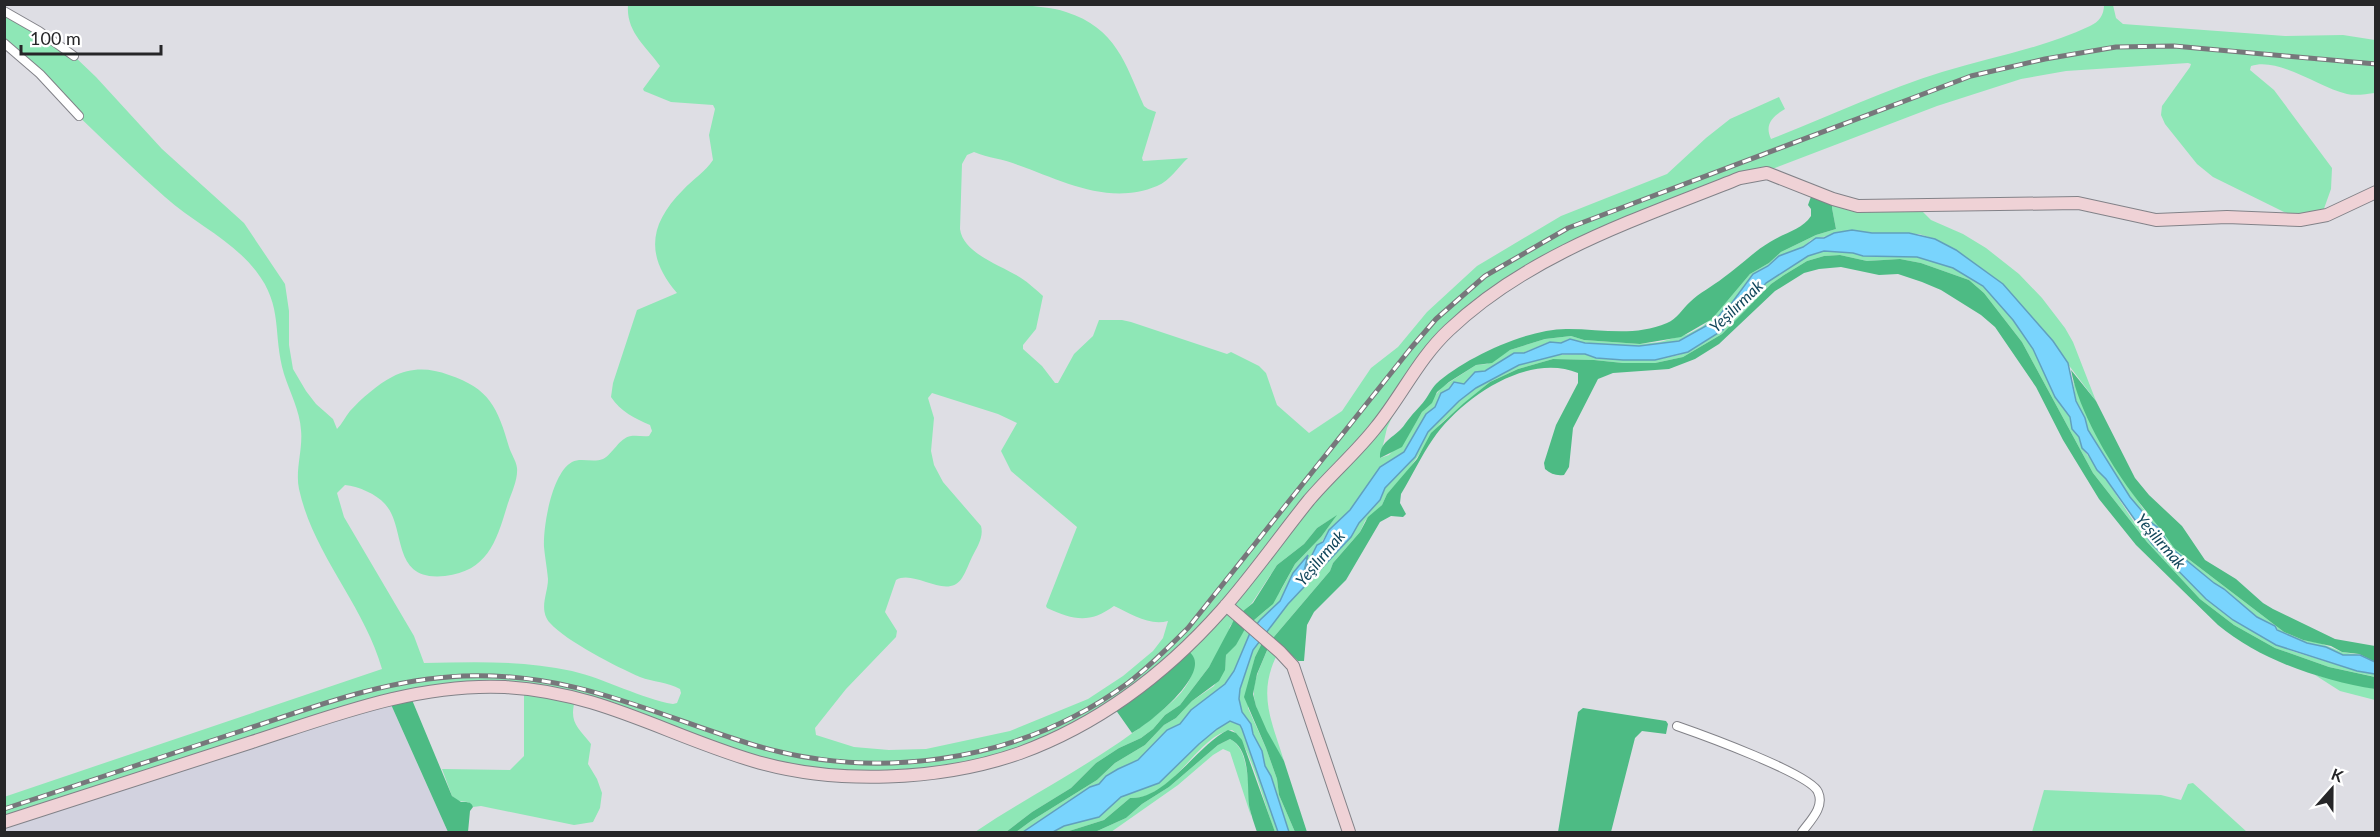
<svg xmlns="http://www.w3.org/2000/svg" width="2380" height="837" font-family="Lato,sans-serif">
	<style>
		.built { fill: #d2d2df }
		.green { fill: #8ee7b6; fill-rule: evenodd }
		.forest { fill: #4dbb84 }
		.water { fill: #79d4fd; stroke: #60a0bd; stroke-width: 1.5 }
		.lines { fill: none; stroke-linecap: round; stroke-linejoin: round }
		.street-casing { stroke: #828288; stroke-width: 10 }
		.secondary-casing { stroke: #828288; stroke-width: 14 }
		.street { stroke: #fff; stroke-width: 8 }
		.secondary { stroke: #efd2d6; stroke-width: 12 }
		.rail-casing { stroke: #77777b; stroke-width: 5 }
		.rail { stroke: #fff; stroke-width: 3; stroke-dasharray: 9; stroke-linecap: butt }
		.labels { text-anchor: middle; stroke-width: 5; stroke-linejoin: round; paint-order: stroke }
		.water-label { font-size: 16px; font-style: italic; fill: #11465b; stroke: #fff }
	</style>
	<rect width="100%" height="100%" fill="#dedee4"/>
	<path class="built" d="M389 700 448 832H5L4 822Z"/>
	<path class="green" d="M1019 4C1034 7 1052 7 1066 12 1116 28 1125 63 1144 106L1148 109 1156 112 1142 158 1143 161 1188 158C1178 167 1170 181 1157 186 1109 206 1063 181 1018 165 1004 159 988 158 974 152L967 155 962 164 960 229C963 254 1003 266 1021 278 1029 283 1036 290 1043 296L1036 329 1023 345V349L1042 366 1055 383H1058L1074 354 1093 336 1099 320H1122L1131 322 1227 354 1231 352 1259 366 1266 373 1277 405 1309 433 1342 411 1371 368 1398 347 1427 312 1477 266 1561 216 1667 174 1706 138 1730 119 1779 97 1785 109C1773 116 1764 124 1771 139 1828 117 1884 90 1942 72 1991 57 2044 48 2090 26 2099 22 2104 15 2104 5H2113L2116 18 2123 24 2285 36 2343 35 2375 40V93C2366 94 2356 96 2347 94 2319 88 2280 57 2251 66L2250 70 2274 90 2332 168 2331 189 2321 217 2293 215 2284 212 2213 177 2197 164 2165 124 2161 115 2162 106 2190 67 2191 64 2188 63 2066 71 2021 79 1937 106 1576 244 1464 317 1403 394 1387 428 1380 458 1389 455 1409 434 1422 412 1442 387 1476 365 1487 364 1510 350 1545 339 1571 336 1584 340 1640 344 1660 342 1688 334 1703 326 1716 314 1750 274 1769 263 1781 252 1816 235 1836 229 1832 208 1833 199 1917 206 1931 220 1963 234 1986 248 2019 274 2042 298 2065 328 2073 342 2096 401 2032 317 2003 284 1984 270 1935 239 1919 234 1872 233 1852 230 1811 240 1803 247 1779 256 1768 266 1753 274 1731 304 1725 308 1715 321 1679 341 1639 346 1585 343 1568 339 1561 343 1549 342 1523 353H1514L1485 371 1475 372 1464 384 1451 385 1449 389 1441 393 1435 407 1426 414 1404 452 1380 467 1350 510 1329 530 1302 575 1306 560 1293 573 1280 601 1257 624 1253 621 1266 610 1281 590 1295 564 1321 537 1336 516 1317 528 1304 544 1277 565 1252 603 1230 626 1227 637 1209 667 1180 705 1165 715 1153 729 1141 738 1119 748 1096 763 1071 788 1032 812 1006 832H975C1041 788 1115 753 1174 700 1186 689 1197 672 1193 656L1156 675 1053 739 933 774 802 771 576 697C568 722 577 726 591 744L588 764 597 779 602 793 600 808 593 822 574 825 481 806 473 807 468 802 458 801 452 796 442 769 510 770 524 756V689L425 691 5 822 4 797 382 669C364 605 313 554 299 489 295 470 303 450 301 430 300 411 290 393 284 374 272 334 284 307 256 271 231 239 195 224 165 197 110 148 57 95 5 43V11L74 56 96 77 162 149 244 223 285 284 289 311V345L293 369 306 391 316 404 333 419 337 429C342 424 345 417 350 411 361 399 378 384 392 377 412 367 429 368 449 375 489 388 498 408 509 447 511 454 516 460 517 468 518 479 512 492 508 503 497 539 489 571 445 576 390 582 407 528 385 504 376 494 358 486 345 485L337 493 344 517 414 636 424 663C473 662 523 660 572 671 606 679 642 699 673 704L677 703 681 693 680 689C668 682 653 682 640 677 617 667 566 641 550 623 538 609 548 594 548 579 547 568 545 558 544 547 543 526 552 473 572 462 581 457 592 463 603 459 613 454 619 438 631 436 637 435 643 437 649 436L652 431 650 425C634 418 621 412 611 397L613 383 637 310 677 293C645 256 649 224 683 190 692 180 706 171 713 160L709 135 715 109 713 105 671 102 644 91 643 89 660 66C646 46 626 32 628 5ZM932 393 998 414 1017 423 1001 451 1011 471 1077 527 1046 606 1047 608C1074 620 1089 624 1114 606 1131 614 1149 626 1168 621L1163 638 1153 651 1123 676 1088 699 1010 731 926 749 889 750 854 747 816 735 815 728 846 689 896 637 897 631 885 612 896 580C915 569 947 601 962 578 966 572 969 563 972 557 977 547 984 537 981 526L943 482 934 465 931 451 934 418 928 398Z
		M1824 251 1854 253 1863 256 1917 257 1953 268 1983 286 2013 320 2033 349 2055 397 2070 417 2072 429 2079 437 2082 448 2106 479 2134 522 2173 566 2210 602 2233 620 2267 640 2292 651 2357 671 2375 674 2376 677 2329 667 2275 648 2234 625 2200 599 2147 542 2093 473 2022 342 1984 293 1969 280 1921 263 1900 259 1867 261 1840 255 1824 256 1807 261 1784 275 1771 284 1722 334 1683 357 1655 363H1623L1594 360 1553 359 1518 369 1490 382 1440 424 1407 472 1387 494 1382 505 1365 521 1360 532 1333 563 1330 571 1273 638 1266 632 1288 604 1351 537 1359 523 1380 501 1385 488 1415 457 1428 432 1459 401 1476 388 1519 365 1555 355 1585 354 1596 358 1623 360H1655L1679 355 1692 349 1726 326 1729 318 1745 308 1766 283 1808 256Z
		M2073 380 2091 425 2118 471 2142 507 2163 529 2174 548 2284 632 2303 640 2320 643 2342 652 2360 655H2343L2326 647 2307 643 2283 633 2257 617 2224 589 2214 583 2171 549 2160 529 2152 523 2130 497 2088 430 2085 418 2076 401Z
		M1245 629 1250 633 1234 671 1225 684 1191 710 1180 724 1167 730 1138 760 1118 769 1106 776 1099 784 1090 787 1023 832H1016L1031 821 1097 780 1115 763 1145 745 1164 725 1176 718 1192 701 1214 686 1225 665 1226 655Z
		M1259 641 1262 643 1255 657 1251 675 1248 708 1266 748 1277 779 1279 795 1295 832H1289L1271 776 1265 766 1262 751 1253 734 1251 724 1242 712 1239 699 1240 689 1253 650Z
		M1268 648 1277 655C1257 694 1272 722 1284 761 1273 743 1251 709 1254 688 1256 674 1263 661 1268 648Z
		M2315 675 2375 689V700L2340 691Z
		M1230 721 1240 725 1242 729 1278 832H1275C1266 811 1249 740 1232 730 1197 734 1174 800 1130 798L1104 820 1066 832H1053L1064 826 1099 817 1121 797 1159 783 1199 744 1217 729Z
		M1230 739C1251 749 1248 795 1251 816L1230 752 1223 749 1213 755 1178 785 1111 832H1095L1126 818 1142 804 1169 787 1218 745Z
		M2193 783 2247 832H2032L2044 790 2161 795 2181 800 2188 784Z"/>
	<path class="forest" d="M1813 191 1833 199 1832 208 1836 229 1816 235 1781 252 1769 263 1750 274 1712 319 1681 337 1640 344 1584 340 1571 336 1545 339 1510 350 1492 363 1476 365 1449 382 1437 392 1432 403 1422 412 1402 447 1380 458C1379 440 1397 437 1405 424 1412 414 1419 408 1425 400 1429 395 1431 389 1436 384 1464 358 1529 328 1568 329 1602 329 1634 337 1667 323 1677 319 1682 309 1690 302 1699 293 1713 286 1723 278 1739 267 1753 252 1770 242 1783 233 1802 230 1811 216V209L1808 205Z
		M1840 255 1867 261 1900 259 1921 263 1969 280 1984 293 2022 342 2093 473 2147 542 2200 599 2234 625 2275 648 2329 667 2375 677V689C2322 681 2260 660 2218 625L2136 545 2099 499 2063 440 2036 387 1995 327 1981 315 1941 290 1922 282 1898 274 1879 275 1841 267 1819 269 1804 273 1775 291 1719 344 1695 359 1669 369 1613 373 1598 379 1573 428 1569 467 1564 475C1556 476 1551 474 1545 469L1544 463 1556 425 1578 383V373C1528 352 1461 398 1433 439 1421 456 1412 476 1401 494L1400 503 1406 514 1403 517 1391 516 1380 522 1346 580 1314 612 1307 625 1304 661H1298L1273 638 1330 571 1333 563 1360 532 1368 517 1382 505 1387 494 1417 459 1431 433 1464 403 1490 382 1518 369 1553 359 1594 360 1623 363H1655L1683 357 1722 334 1771 284 1784 275 1807 261 1824 256Z
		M2071 370 2096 401 2135 478 2149 495 2182 526 2205 560 2236 579 2263 603 2273 609 2335 639 2375 646V662L2359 654 2342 652 2331 646 2303 640 2284 632 2174 548C2161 528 2146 512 2132 493 2108 460 2079 411 2071 370Z
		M1337 515 1321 537 1295 564 1273 604 1253 621 1242 612 1253 603 1277 565 1304 544 1317 528Z
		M1234 620 1245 629 1236 645 1226 655 1225 670 1219 681 1192 701 1176 718 1164 725 1145 745 1115 763 1097 780 1031 821 1016 832H1006L1032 812 1071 788 1096 763 1119 748 1141 738 1153 729 1165 715 1180 705 1209 667Z
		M1262 643 1268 648 1257 674 1253 694 1256 706 1267 731 1284 761 1307 832H1295L1279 795 1277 779 1266 748 1244 697 1255 657Z
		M1185 648C1190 652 1195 656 1195 663 1196 685 1150 723 1132 733L1113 706Z
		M410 695 452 796 461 802C466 802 471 801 473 807L470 811 468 832H448L389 700Z
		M1583 708 1666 721 1668 724 1666 734 1642 731 1635 738 1611 832H1558L1578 712Z
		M1228 730 1236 733 1242 740 1275 832H1257C1254 823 1251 815 1249 805 1247 785 1251 749 1230 739L1218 745 1169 787 1142 804 1126 818 1095 832H1066L1104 820 1130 798C1166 800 1196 746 1228 730Z"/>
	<path class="water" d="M1852 230 1872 233H1909L1935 239 1956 250 2003 284 2053 341 2068 363 2076 401 2085 418 2088 430 2130 497 2152 523 2160 529 2169 546 2214 583 2224 589 2257 617 2275 626 2277 630 2307 643 2326 647 2343 655H2360L2375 662V674L2357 671 2276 645 2233 620 2206 599 2152 544 2106 479 2097 470 2088 454 2082 448 2079 437 2072 429 2070 417 2055 397 2033 349 2013 320 1983 286 1953 268 1917 257 1863 256 1853 253 1824 251 1808 256 1766 283 1745 308 1729 318 1723 330 1688 352 1655 360H1623L1596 358 1585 354H1562L1519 365 1476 388 1459 401 1428 432 1415 457 1385 488 1380 500 1359 523 1351 537 1288 604 1253 650 1240 689 1239 699 1242 712 1251 724 1253 734 1262 751 1265 766 1271 776 1289 832H1278L1242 729 1240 725 1230 721 1217 729 1199 744 1159 783 1121 797 1099 817 1064 826 1053 832H1023L1090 787 1099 784 1106 776 1118 769 1138 760 1167 730 1180 724 1191 710 1225 684 1234 671 1250 633 1260 620 1280 601 1293 573 1308 555 1304 571 1317 545 1323 542 1329 530 1350 510 1380 467 1404 452 1426 414 1435 407 1441 393 1449 389 1454 382 1464 384 1475 372 1485 371 1514 353H1524L1550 342 1561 343 1570 339 1585 343 1639 346 1679 341 1715 321 1725 308 1731 304 1753 274 1768 266 1779 256 1803 247 1816 238H1824L1834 233Z"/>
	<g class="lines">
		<g class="street-casing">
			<path id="street" d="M4 11 39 31 74 56
				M4 43 40 74 79 116
				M1677 726C1700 734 1811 774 1818 792 1825 807 1810 821 1802 832"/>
		</g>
		<g class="secondary-casing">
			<path id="secondary" d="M1226 605 1280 652 1293 666 1349 832
				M4 822C87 795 170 769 252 742 335 715 417 683 505 687 600 692 666 735 754 761 835 785 940 781 1020 753 1099 724 1167 672 1222 610 1253 575 1280 536 1309 500 1331 474 1357 452 1377 426 1402 395 1419 358 1449 330 1530 253 1638 219 1740 178L1767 173 1833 199 1858 206 2078 203 2156 220 2227 217 2300 220 2327 215 2376 192"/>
		</g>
		<use href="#street" class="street"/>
		<use href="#secondary" class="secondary"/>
		<g class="rail-casing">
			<path id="rail" d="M4 809C84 783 164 756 244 730 316 706 387 679 463 676 568 672 642 709 738 740 868 784 1016 765 1128 683 1150 666 1169 647 1188 628L1411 348 1436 319 1485 276 1568 228 1971 76 2045 59 2116 47 2174 46 2376 64"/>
		</g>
		<use href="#rail" class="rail"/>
	</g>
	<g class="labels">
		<g class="water-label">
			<text transform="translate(1736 306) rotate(-44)" y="6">Yeşilırmak</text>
			<text transform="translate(2161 541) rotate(49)" y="6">Yeşilırmak</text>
			<text transform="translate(1320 558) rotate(-50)" y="6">Yeşilırmak</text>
		</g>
	</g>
	<rect width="2380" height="837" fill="none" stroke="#262628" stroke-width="12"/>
	<g transform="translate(2332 789) rotate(21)" stroke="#ffffff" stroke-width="4.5" paint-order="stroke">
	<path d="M0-4.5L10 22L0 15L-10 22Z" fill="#262628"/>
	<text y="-9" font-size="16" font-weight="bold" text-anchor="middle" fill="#262628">K</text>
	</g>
	<path d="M21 45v9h140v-9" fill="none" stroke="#262628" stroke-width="3"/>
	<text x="30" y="45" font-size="18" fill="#262628" stroke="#ffffff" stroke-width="4.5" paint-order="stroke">100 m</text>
</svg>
